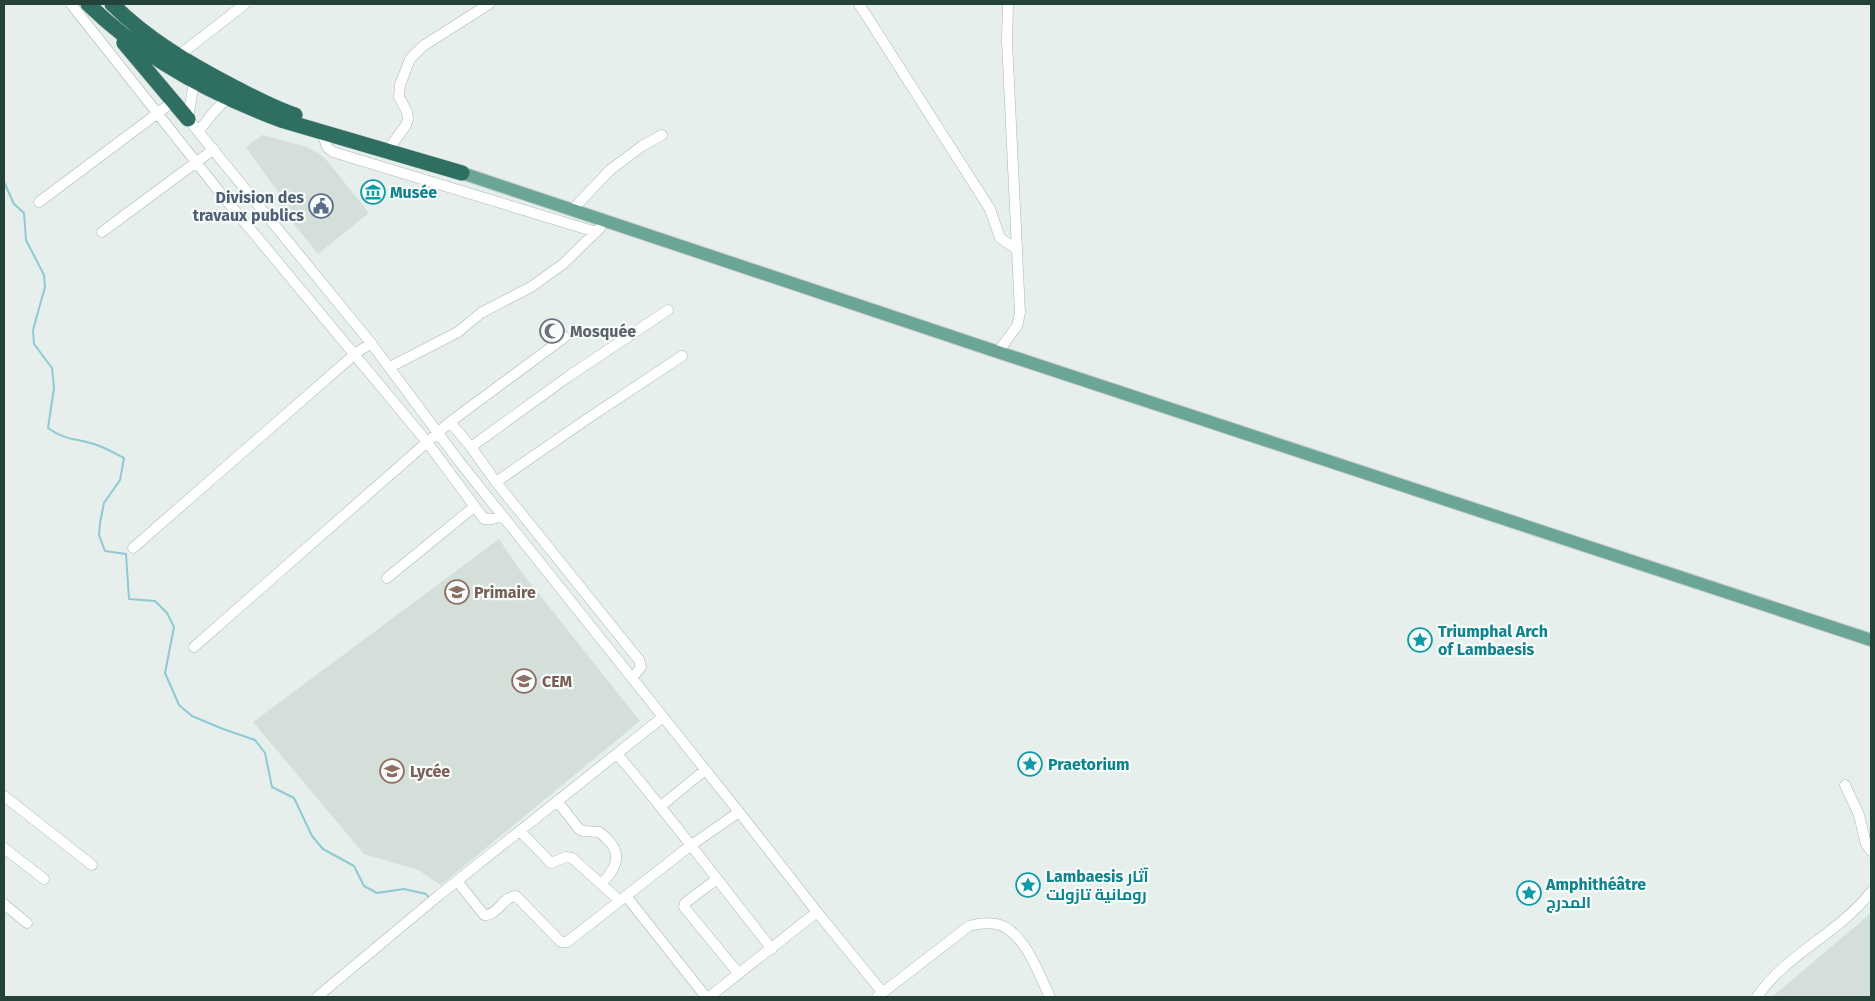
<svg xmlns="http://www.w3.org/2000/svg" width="1875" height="1001" font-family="'Fira Sans',Cairo,sans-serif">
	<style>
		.built { fill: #d4dfda }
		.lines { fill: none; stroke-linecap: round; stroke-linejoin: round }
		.stream { stroke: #8ec9d4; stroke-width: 2 }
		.minor-casing { stroke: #a8b8b2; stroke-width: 11 }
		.major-casing { stroke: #c2cac8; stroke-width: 14 }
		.highway-casing { stroke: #c2cac8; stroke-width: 16 }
		.minor { stroke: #fff; stroke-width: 10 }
		.major { stroke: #6aa596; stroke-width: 12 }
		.highway { stroke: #2f6f62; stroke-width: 15 }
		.labels { text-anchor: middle; stroke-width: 4.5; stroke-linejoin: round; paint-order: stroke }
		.culture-label { font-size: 16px; font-weight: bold; fill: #0d838f; stroke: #f7fbf9; text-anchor: start }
		.service-label { font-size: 16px; font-weight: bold; fill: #4e5e75; stroke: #f7fbf9; text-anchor: end }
		.worship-label { font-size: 16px; font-weight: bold; fill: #5b616d; stroke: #f7fbf9; text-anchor: start }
		.education-label { font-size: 16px; font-weight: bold; fill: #785e54; stroke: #f7fbf9; text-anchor: start }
	</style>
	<rect width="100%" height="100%" fill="#e6efeb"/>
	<path class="built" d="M262 135 307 147 324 157 369 213 318 254 273 198 279 193 246 147Z
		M499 539 519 569 640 721 441 885 418 870 364 854 253 722Z
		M1871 913V997H1772Z"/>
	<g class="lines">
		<path class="stream" d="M4 182 14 204 24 213 26 240 44 275 45 287 33 330 34 344 52 368 54 388 48 428C66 441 75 438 94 444 104 447 114 453 124 458L120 480 104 503 100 523 99 535 105 551 126 554 129 599 155 601 167 613 174 627 165 673 179 705 192 716 223 729 255 740 265 753 272 787 294 798 312 836 323 849 354 866 364 886 377 893 404 889 426 894 429 898"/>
		<g class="minor-casing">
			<path id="minor" d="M71 4 222 195 427 442 484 519H493L502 515
				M859 4 990 209 1000 238 1017 249
				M178 56 245 4
				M195 75 188 119 371 343 458 460 739 812 817 912 709 997
				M199 131 212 114 231 94
				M322 132 327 147 333 152 596 232
				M390 147 406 125 408 119 407 112 399 97 400 85 410 59 423 46 489 4
				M39 202 174 101
				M572 210 610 170 642 146 662 135
				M102 232 214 149
				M998 352 1017 326 1020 313 1007 41 1008 4
				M390 367 458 332 481 313 531 287 563 264 600 228
				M450 422 471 447 496 482 639 660 641 667 633 677
				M471 447 569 376 668 310
				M496 482 590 417 682 356
				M133 548 355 354 371 343
				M387 578 474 507
				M194 647 450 422 565 337
				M617 754C671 817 720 884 772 949
				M1845 785 1859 815 1866 844 1871 851
				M4 796 92 865
				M557 801 579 829 583 831 599 832C622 849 621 864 602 883
				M661 806 705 770
				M520 831 551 863 566 857 572 858 620 901
				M4 848 44 879
				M717 879 685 903 684 907 739 974
				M457 881 484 915C498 916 503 896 516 896L555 936 561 942H567L690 846 739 812
				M626 896 706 997
				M4 904 27 923
				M817 912 883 993
				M317 997 438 896 663 717
				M877 997 969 926C978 924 986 922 996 924 1024 929 1039 975 1050 997
				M1757 997C1785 955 1839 933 1871 892"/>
		</g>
		<g class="major-casing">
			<path id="major" d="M462 173 998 352 1871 640"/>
		</g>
		<g class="highway-casing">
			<path id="highway" d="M88 4C142 57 211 94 281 120L462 173
				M112 4C147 39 188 63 232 86 252 96 273 108 295 115
				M124 43 188 119"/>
		</g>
		<use href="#minor" class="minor"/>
		<use href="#major" class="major"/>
		<use href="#highway" class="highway"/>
	</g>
	<defs>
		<g id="museum-ring" transform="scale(1.25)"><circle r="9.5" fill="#f7fbf9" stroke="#0f9aa8" stroke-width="1.5"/><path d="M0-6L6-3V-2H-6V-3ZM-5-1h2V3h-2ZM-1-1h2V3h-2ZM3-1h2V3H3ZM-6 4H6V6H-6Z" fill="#0f9aa8"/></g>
		<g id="civic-ring" transform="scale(1.25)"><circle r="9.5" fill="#f7fbf9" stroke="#5c6f8a" stroke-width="1.5"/><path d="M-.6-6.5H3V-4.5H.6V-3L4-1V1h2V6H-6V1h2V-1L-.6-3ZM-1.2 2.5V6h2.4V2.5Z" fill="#5c6f8a"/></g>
		<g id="mosque-ring" transform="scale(1.25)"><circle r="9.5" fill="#f7fbf9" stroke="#6b7280" stroke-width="1.5"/><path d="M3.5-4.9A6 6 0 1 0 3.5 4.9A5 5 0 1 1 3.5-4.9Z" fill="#6b7280"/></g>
		<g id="school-ring" transform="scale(1.25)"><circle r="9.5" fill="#f7fbf9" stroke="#8d6e63" stroke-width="1.5"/><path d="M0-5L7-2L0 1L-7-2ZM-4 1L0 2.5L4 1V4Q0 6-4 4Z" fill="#8d6e63"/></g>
		<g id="sight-ring" transform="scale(1.25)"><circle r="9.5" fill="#f7fbf9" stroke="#0f9aa8" stroke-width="1.5"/><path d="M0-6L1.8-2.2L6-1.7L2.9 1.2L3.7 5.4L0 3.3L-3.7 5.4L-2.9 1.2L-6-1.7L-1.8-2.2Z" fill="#0f9aa8"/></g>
	</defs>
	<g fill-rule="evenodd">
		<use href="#museum-ring" x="373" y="192"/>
		<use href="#civic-ring" x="321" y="206"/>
		<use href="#mosque-ring" x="552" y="331"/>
		<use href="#school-ring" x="457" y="592"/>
		<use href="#sight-ring" x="1420" y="640"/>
		<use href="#school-ring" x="524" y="681"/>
		<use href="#sight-ring" x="1030" y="764"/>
		<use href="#school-ring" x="392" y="771"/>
		<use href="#sight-ring" x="1028" y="885"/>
		<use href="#sight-ring" x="1529" y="893"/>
	</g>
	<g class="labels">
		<g class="culture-label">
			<text x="390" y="198">Musée</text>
			<text x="1438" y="637">Triumphal Arch<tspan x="1438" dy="18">of Lambaesis</tspan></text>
			<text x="1048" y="770">Praetorium</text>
			<text x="1046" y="882">Lambaesis آثار<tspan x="1046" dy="18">رومانية تازولت</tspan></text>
			<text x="1546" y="890">Amphithéâtre<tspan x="1546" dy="18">المدرج</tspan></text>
		</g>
		<g class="service-label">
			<text x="304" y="203">Division des<tspan x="304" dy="18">travaux publics</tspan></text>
		</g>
		<g class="worship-label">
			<text x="570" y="337">Mosquée</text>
		</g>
		<g class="education-label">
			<text x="474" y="598">Primaire</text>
			<text x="542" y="687">CEM</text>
			<text x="410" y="777">Lycée</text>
		</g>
	</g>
	<rect width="1875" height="1001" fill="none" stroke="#24423a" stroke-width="10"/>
</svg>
